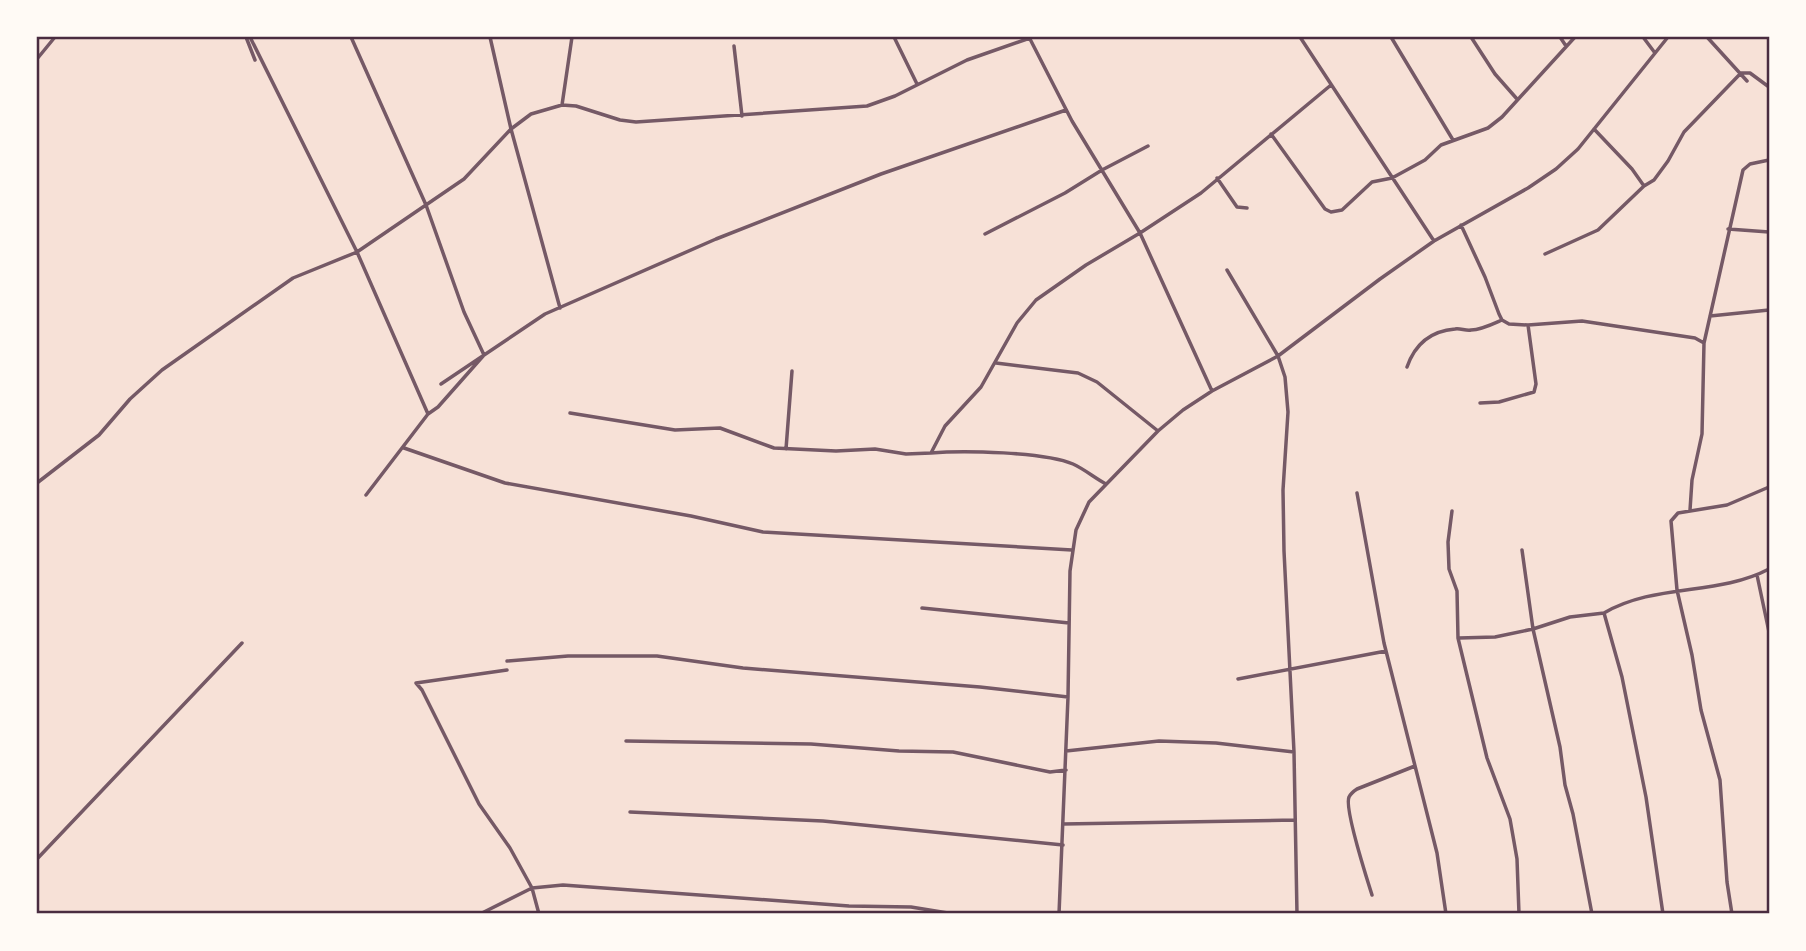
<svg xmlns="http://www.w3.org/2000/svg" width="1806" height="951" font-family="'IBM Plex Sans',sans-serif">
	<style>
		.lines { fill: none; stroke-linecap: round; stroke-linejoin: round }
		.minor { stroke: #755966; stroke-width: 3.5 }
		.neatline { fill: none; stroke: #4a2c40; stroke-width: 2.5 }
	</style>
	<rect width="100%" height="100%" fill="#f7e1d7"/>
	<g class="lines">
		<path class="minor" d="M246 37 255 60
			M250 37 357 252 428 414
			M351 37 426 205 464 312 484 355 438 407 428 414 366 495
			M490 37 511 129 560 308
			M894 37 917 84
			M1300 37 1434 241
			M1391 37 1453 140
			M1471 37 1495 74 1517 99
			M1560 37 1566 46
			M1643 37 1655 53
			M1707 37 1747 81
			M1030 39 1072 121 1140 233 1212 391
			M734 46 742 116
			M37 59 55 37
			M562 105 572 37
			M1594 129 1632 169 1644 186 1654 180 1668 161 1684 132 1741 73H1750L1769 87
			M1271 134 1325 209 1331 212 1342 210 1372 182 1392 178 1425 160 1441 145 1488 128 1502 117 1575 37
			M1217 178 1237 207 1247 208
			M1461 225 1485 277 1499 314 1502 320 1509 324 1528 325 1582 321 1695 338 1704 343 1702 434 1692 480 1690 510
			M1728 229 1769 232
			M985 234 1065 193 1102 170 1148 146
			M1545 254 1598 230 1644 186
			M1227 270 1278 356 1285 377 1288 412 1283 490 1284 551 1294 752 1297 914
			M1710 316 1769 310
			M1704 343 1743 170 1750 164 1769 160
			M996 363 1078 373 1097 382 1158 431
			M1407 367C1415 344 1430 331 1455 329 1460 328 1466 331 1471 330 1481 330 1493 324 1502 320
			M441 384 545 314 716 239 881 174 1066 110
			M1480 403 1499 402 1534 392 1536 384 1528 325
			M570 413 675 430 720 428 774 448 836 451 875 449 906 454 931 453
			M404 448 505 483 691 516 763 532 1072 550
			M786 449 792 371
			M37 483 99 435 130 399 162 370 293 278 357 252 464 179 511 129 531 114 562 105 576 106 620 120 636 122 867 106 895 96 967 60 1030 38
			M1106 484C1095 478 1084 469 1073 464 1045 452 963 450 931 453L945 426 981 387 1017 323 1036 300 1086 265 1140 233 1201 193 1331 85
			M1357 493 1384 643 1437 853 1446 914
			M1452 511 1448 542 1449 569 1457 591 1458 638 1487 758 1510 819 1517 859 1519 914
			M1522 550 1533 629 1560 747 1565 785 1573 814 1592 914
			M1757 575 1769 632
			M922 608 1069 623
			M1459 638 1495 637 1533 629 1570 617 1604 613
			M507 661 568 656H657L743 668 980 687 1068 697
			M507 670 416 683 422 690 479 804 510 848 532 888 539 914
			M1238 679 1386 651
			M626 741 811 744 899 751 953 752 1050 772 1066 770
			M1066 751 1159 741 1216 743 1294 752
			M630 812 823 821 1063 845
			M1063 824 1295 820
			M37 859 242 643
			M1372 895C1367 879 1344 808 1349 797 1351 793 1354 791 1357 789L1415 766
			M480 914 532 888 563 885 849 906 911 907 954 914
			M1059 914 1068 697 1070 571 1076 530 1089 502 1158 431 1183 410 1212 391 1278 356 1380 279 1434 241 1528 188 1556 169 1578 149 1668 37
			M1663 914 1646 797 1622 677 1604 613C1655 583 1718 596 1769 569
			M1732 914 1727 882 1720 780 1701 710 1692 655 1677 590 1671 521 1678 513 1727 505 1769 487"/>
	</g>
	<rect width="1806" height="951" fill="none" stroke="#fffaf5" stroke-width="77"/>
	<rect x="38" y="38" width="1730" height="874" class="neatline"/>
</svg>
